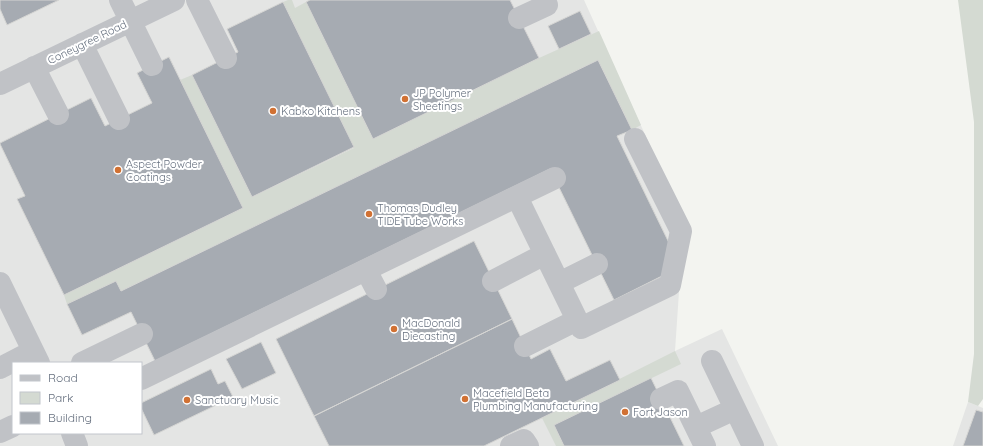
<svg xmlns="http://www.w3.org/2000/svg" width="983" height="446" font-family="Quicksand,sans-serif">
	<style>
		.built { fill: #e4e5e4; fill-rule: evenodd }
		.green { fill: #d4dad2 }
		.building { fill: #a6abb2; stroke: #d5d5d3 }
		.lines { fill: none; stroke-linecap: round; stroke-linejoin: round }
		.minor { stroke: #c0c2c6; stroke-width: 22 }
		.poi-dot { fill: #d17133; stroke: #fff; stroke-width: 1.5 }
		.labels { text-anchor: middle; stroke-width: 4; stroke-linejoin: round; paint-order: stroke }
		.street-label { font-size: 11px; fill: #66707f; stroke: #fff }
		.poi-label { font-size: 11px; fill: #66707f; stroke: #fff; text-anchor: start }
	</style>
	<rect width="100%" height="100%" fill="#f3f4f0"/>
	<path class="built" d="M0 0H584L687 227 680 277 675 351 722 329 778 446H0ZM13 363H141V433H13Z
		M968 402 983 408V446H953Z"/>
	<path class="green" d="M288 0H292L295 8 306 2 373 139 539 58 599 31 641 125 632 130 598 60 121 291 116 281 67 304 64 295 243 208 180 80 192 75 252 197 354 148 283 2Z
		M958 0H983V399L978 406 968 402 974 354V122Z
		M675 351 681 364 554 425 564 446H556L542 418Z"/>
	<path class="building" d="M0 0H59L7 25 0 9Z
		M310 0H510L539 58 373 139 306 2Z
		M283 2 354 147 252 197 192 75 238 52 227 29Z
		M580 11 591 34 559 49 548 26Z
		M169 57 243 208 64 295 17 199 25 196 0 144V143L91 98 105 126 152 103 137 73Z
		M598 60 632 130 617 136 671 247 664 275 614 300 550 169 155 361 131 312 82 335 67 304 116 281 121 291Z
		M474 241 512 319 314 416 276 339Z
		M512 319 531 359 550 349 566 381 610 360 620 380 484 446H329L314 416Z
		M261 342 276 373 242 389 226 359Z
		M211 369 218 384 225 381 233 397 154 435 141 408V403Z
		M651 378 684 446H564L554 425Z
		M976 410 983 412V446H963Z"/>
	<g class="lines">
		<path class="minor" d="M120 0 152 65
			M197 0 226 58
			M519 18 547 5 545 0
			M82 44 119 119
			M34 67 58 114
			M0 84 174 0
			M517 197 581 328 670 285 681 231 635 139
			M366 270 376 289
			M493 281 545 254
			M0 283 39 363
			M559 283 597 264
			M525 346 577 320
			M712 361 753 446
			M82 363 142 334
			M0 368 33 351
			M141 379 555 178
			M661 399 678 391 705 446
			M696 427 735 409
			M0 432 13 426
			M72 433 77 446
			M511 446 524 440 528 446"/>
	</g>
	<g class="poi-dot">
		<circle cx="405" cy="99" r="4"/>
		<circle cx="273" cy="111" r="4"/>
		<circle cx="118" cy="170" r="4"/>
		<circle cx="369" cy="214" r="4"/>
		<circle cx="394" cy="329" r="4"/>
		<circle cx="465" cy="399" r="4"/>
		<circle cx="187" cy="400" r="4"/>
		<circle cx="625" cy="412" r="4"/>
	</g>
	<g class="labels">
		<g class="street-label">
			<text transform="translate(87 42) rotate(-26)" y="4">Coneygree Road</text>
		</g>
		<g class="poi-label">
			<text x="413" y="97">JP Polymer<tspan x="413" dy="13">Sheetings</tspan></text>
			<text x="281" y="115">Kabko Kitchens</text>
			<text x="126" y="168">Aspect Powder<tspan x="126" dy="13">Coatings</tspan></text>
			<text x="377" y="212">Thomas Dudley<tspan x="377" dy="13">TIDE Tube Works</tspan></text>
			<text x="402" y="327">MacDonald<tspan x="402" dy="13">Diecasting</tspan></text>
			<text x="473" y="397">Macefield Beta<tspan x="473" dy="13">Plumbing Manufacturing</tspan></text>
			<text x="195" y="404">Sanctuary Music</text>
			<text x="633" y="416">Fort Jason</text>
		</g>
	</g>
	<rect x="12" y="362" width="130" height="72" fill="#ffffff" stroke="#c2c6cc"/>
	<rect x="20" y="375" width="20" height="6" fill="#c0c2c6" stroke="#c2c6cc"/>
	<text x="48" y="382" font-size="12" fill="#66707f">Road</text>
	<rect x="20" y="392" width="20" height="12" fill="#d4dad2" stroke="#c2c6cc"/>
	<text x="48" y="402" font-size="12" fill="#66707f">Park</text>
	<rect x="20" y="412" width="20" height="12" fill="#a6abb2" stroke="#c2c6cc"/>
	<text x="48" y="422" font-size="12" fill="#66707f">Building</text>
</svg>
